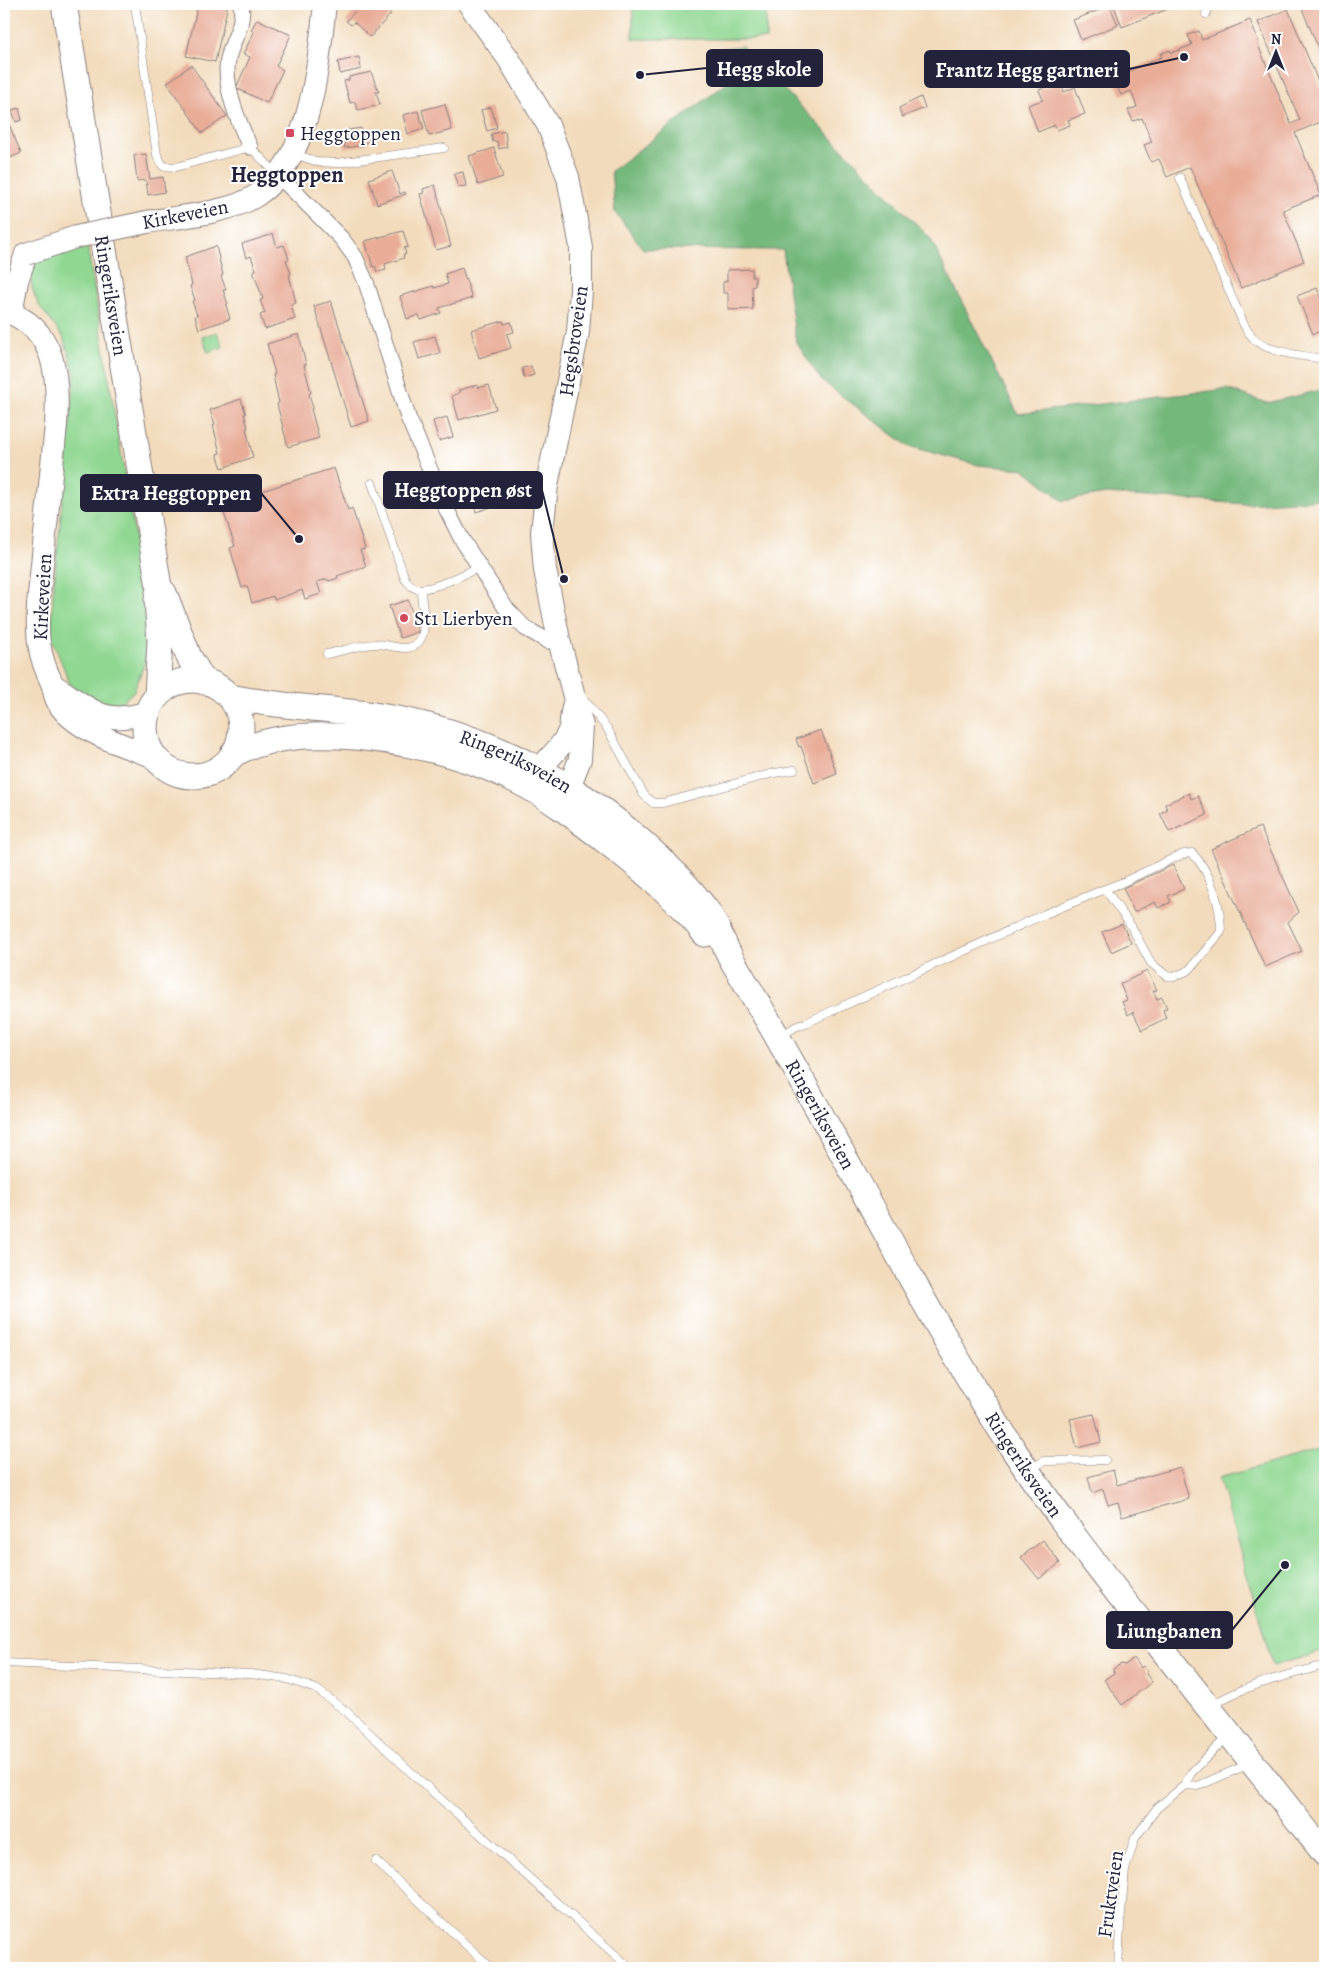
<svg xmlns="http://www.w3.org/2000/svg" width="1329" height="1972" font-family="Alegreya,serif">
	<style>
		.green { fill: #90d792; stroke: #597c66 }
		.forest { fill: #74b87c; stroke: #4b6d5c }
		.building { fill: #e8ac97 }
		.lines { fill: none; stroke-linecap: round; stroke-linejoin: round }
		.lane-casing { stroke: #8a7e7c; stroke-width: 9 }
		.street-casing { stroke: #8a7e7c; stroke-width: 17 }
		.secondary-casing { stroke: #8a7e7c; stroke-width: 24 }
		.primary-casing { stroke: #8a7e7c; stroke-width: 27 }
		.lane { stroke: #fff; stroke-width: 8 }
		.street { stroke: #fff; stroke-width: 15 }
		.secondary { stroke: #fff; stroke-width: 22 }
		.primary { stroke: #fff; stroke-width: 25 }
		.secondary-bridge-casing { stroke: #8a7e7c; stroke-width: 24; stroke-linecap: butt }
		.secondary-bridge { stroke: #fff; stroke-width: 22 }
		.poi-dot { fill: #d1495b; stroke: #fff; stroke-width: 2 }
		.labels { text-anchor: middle; stroke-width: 4; stroke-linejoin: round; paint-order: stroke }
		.poi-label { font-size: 20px; fill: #22223b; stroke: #fff; text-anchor: start }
		.street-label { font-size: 20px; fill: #22223b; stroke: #fff }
		.quarter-label { font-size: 22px; font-weight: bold; fill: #22223b; stroke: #fff }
		.leader { fill: none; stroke: #22223b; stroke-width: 2 }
		.callout-dot { fill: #22223b; stroke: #fff; stroke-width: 2 }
		.callout { fill: #22223b; stroke: #22223b; stroke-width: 2 }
		.callout-label { font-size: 21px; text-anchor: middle; font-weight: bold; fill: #fff }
	</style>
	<rect width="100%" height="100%" fill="#fff"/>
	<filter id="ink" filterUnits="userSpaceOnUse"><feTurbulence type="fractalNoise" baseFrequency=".02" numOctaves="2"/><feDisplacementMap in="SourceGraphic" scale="10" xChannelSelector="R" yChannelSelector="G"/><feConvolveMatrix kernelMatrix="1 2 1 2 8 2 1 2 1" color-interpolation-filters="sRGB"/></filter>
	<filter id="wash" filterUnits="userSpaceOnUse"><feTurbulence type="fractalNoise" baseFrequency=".0096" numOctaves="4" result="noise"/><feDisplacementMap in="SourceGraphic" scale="20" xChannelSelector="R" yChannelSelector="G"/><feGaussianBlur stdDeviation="1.12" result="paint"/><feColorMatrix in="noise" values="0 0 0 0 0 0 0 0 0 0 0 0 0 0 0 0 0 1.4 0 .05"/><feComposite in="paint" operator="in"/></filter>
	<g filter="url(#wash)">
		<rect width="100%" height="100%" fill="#f2dbbc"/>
		<path class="green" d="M633 4H766V39H633Z
			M742 46 744 48 743 55C733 62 722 74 709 70L717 51 724 48Z
			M87 244 147 612 146 659 134 691 121 703 102 702 84 696 70 684 51 636 53 594 75 373 63 337 38 304 32 288 31 276 34 265 41 258Z
			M217 332 223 347 208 352 202 337Z
			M1325 1448V1651L1273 1666 1219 1478Z"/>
		<path class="forest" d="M756 61 930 238 1018 414 1227 389 1267 403 1325 389V499L1246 504 1106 494 1063 501 1024 469 978 465 908 446 821 380 796 342 783 250 643 249 615 212 611 171Z"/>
		<g id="blocks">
			<path class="building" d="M198 4H228L215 62 186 56Z
				M362 4H380L391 14 370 37 354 22 351 25 346 21Z
				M1113 4H1171L1173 7 1122 27Z
				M1300 4H1325V64Z
				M1110 6 1118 25 1081 40 1073 20Z
				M1288 9 1325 98V120L1295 133 1321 195 1283 210 1304 261 1241 288 1190 167 1167 177 1159 159 1151 162 1144 145 1152 142 1142 118 1133 121 1128 110 1137 107 1131 91 1121 95 1113 78 1162 57 1160 54 1170 50 1171 53 1192 45 1188 35 1199 31 1202 40 1250 20 1257 38 1259 45H1258L1291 124 1300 120 1258 22Z
				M257 19 291 35 276 66 283 70 267 103 236 88 250 57 243 54 254 32 251 30Z
				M359 57 361 69 340 74 338 62Z
				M191 65 227 116 202 133 167 83Z
				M371 72 379 92H376L380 105 358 110 355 102 350 103 344 81 349 80V77Z
				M1061 82 1064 92 1075 87 1085 114 1068 120 1070 125 1057 130 1055 125 1038 132 1028 105 1043 100 1039 90Z
				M921 97 925 108 902 117 899 108Z
				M445 104 452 130 429 136 422 110Z
				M491 107 497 128 487 131 481 110Z
				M19 108 22 120 16 122 12 110Z
				M418 111 424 129 408 134 403 115Z
				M6 117 21 153 4 161 7 168 4 169V118Z
				M361 128 363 139 369 138V142L363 143 364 145 345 148 342 131Z
				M505 131 507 147 499 149 497 141 493 142 491 134Z
				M494 148 503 177 478 185 469 156Z
				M146 154 150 179 163 177 165 192 148 195 146 180 137 181 134 155Z
				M392 171 400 194 405 192 406 194 377 204 369 179Z
				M463 172 466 186 458 187 454 174Z
				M435 185 451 246 436 250 420 194 424 193 423 189Z
				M403 231 408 247 404 248 406 254 403 255 404 258 385 264 386 270 377 272 375 266 373 267 365 241Z
				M273 234 277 247 284 245 289 259 286 260 291 274 289 275 296 303 291 305 295 319 265 329 260 315 265 313 260 300 263 299 253 271 256 270 251 256 246 258 242 244Z
				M216 246 223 275 221 276 226 290H223L228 304 226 305 230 319 199 329 195 316 197 315 192 301 195 300 190 286 192 285 185 257Z
				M462 268 472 298 439 308 441 313 421 320 419 315 407 319 400 296 434 286V288L448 284 445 274Z
				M752 269V277H755V286L752 287 753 309 728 310V293H723V282L727 281V270Z
				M1317 288 1325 307V329L1313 334 1297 296Z
				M331 301 369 421 351 427 314 306Z
				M503 321 504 324 511 322 514 332 507 334 511 348 479 358 471 330Z
				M299 334 306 365H304L311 393 309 394 313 408 311 409 319 438 288 447 277 404 279 403 273 375 275 374 267 344Z
				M435 336 440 353 419 359 414 342Z
				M531 366 534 375 524 378 522 368Z
				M477 385 478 388 489 385 496 409 459 420 452 396 459 393V390Z
				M241 399 246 414H244L248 428 246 429 253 457 222 468 217 454 220 453 213 425 215 424 210 410Z
				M447 417 453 437 439 441 433 421Z
				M334 468 348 510 352 508 365 549 360 550 366 566 337 576 338 578 329 581 327 579 317 582 321 594 305 599 302 590 274 600 273 596 252 603 247 586 242 588 230 548 235 546 221 504Z
				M491 483 498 505 476 512 469 490Z
				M408 600 418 632 400 638 389 606Z
				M821 730 837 774 814 783 801 746 799 747 796 739Z
				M1189 793 1191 799 1198 796 1207 815 1169 832 1160 813 1167 810 1165 804Z
				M1260 827 1299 912 1288 922 1302 951 1265 967 1211 849Z
				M1173 865 1184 889 1168 896 1171 902 1158 908 1155 902 1134 912 1123 888Z
				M1122 924 1131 943 1111 952 1102 932Z
				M1147 971 1157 990 1153 991 1157 999 1162 997 1167 1008 1163 1010 1166 1018 1142 1030 1133 1012 1128 1015 1122 1002 1127 1000 1120 984Z
				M1094 1414 1101 1442 1077 1448 1070 1419Z
				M1180 1467 1189 1499 1122 1517 1118 1502 1108 1505 1103 1489 1092 1493 1088 1477 1113 1470 1117 1485Z
				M1043 1540 1060 1563 1039 1579 1021 1557Z
				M1134 1658 1141 1668 1143 1666 1148 1672 1146 1674 1152 1682 1122 1705 1104 1680 1114 1673 1113 1669 1121 1664 1125 1665Z"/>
		</g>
	</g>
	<g filter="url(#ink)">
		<use href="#blocks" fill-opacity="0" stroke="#8a7e7c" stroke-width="1"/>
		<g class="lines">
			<g class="lane-casing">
				<path id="lane" d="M135 4 157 155 163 166 176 167 250 147 276 173
					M1206 14 1209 6 1208 4
					M295 154 318 162 337 163 444 148
					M1180 178 1244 325C1248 332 1252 338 1259 343 1274 353 1308 357 1325 359
					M372 483 405 579C407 581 410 585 413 587 424 595 467 573 479 567
					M327 654C343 651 361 644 377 644 391 644 414 657 422 636 427 622 421 604 421 589
					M582 697 607 728 644 795 653 803H663L774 773 794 770
					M1192 853C1211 872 1221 906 1221 932L1189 970 1174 977 1167 976 1151 963 1131 926 1105 889 1121 883 1176 857 1184 854Z
					M780 1037 795 1027 808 1022 1045 914 1105 889
					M1031 1469 1044 1461 1105 1460
					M4 1663 251 1674 287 1679 316 1689 347 1712 416 1777 630 1968
					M1211 1706C1245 1684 1287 1676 1325 1665
					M1185 1785 1198 1786 1249 1764
					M376 1861 491 1968
					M1118 1968 1120 1924 1125 1870 1135 1838 1157 1808 1185 1785 1191 1773 1227 1737"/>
			</g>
			<g class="street-casing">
				<path id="street" d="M241 4C245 25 232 39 228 59 223 86 239 123 250 147
					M278 175 342 239 355 257 366 282 408 417 446 508 461 538 505 607 525 628 548 641 559 640"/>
			</g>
			<g class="secondary-casing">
				<path id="secondary" d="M469 4 508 58 548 125 568 177 581 247V290L578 332 547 485 542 533 545 570 559 640 582 726 580 759 569 787 543 796 539 769C550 757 565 744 570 728 572 718 571 710 575 701
					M147 222C178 217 231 213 257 195 312 158 318 64 325 4
					M4 311C57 327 59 379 56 425L38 605C37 636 38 655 52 683 54 688 54 693 56 698 67 728 128 748 156 757
					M11 313 17 281 26 254
					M54 686C92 709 101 727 148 712"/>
			</g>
			<g class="primary-casing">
				<g id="primary">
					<path id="s1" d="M64 4 159 587 157 600 160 641 157 696"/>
					<path d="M164 593 189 657 204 682"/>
					<circle cx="193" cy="728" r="48"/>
					<path id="s2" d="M230 697C279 707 330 708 380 716 446 726 510 750 567 786 615 816 671 863 705 908 718 924 722 943 732 960 749 989 767 1018 783 1047 861 1183 931 1324 1017 1455 1060 1521 1109 1582 1158 1644 1214 1714 1270 1784 1325 1854"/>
					<path d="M233 754C272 735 312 734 355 737 411 742 464 755 515 780 550 797 581 822 612 846 646 872 679 900 705 934"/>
				</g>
			</g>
			<use href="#lane" class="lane"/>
			<use href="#street" class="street"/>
			<use href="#secondary" class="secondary"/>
			<use href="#primary" class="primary"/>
			<g class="secondary-bridge-casing">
				<path id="secondary-bridge" d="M26 254 76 237 147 222"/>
			</g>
			<use href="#secondary-bridge" class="secondary-bridge"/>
		</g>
	</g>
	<g class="poi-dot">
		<rect x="285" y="128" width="10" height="10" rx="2.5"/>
		<circle cx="404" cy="618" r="5"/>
	</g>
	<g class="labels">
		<g class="poi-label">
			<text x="300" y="140">Heggtoppen</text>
			<text x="414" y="625">St1 Lierbyen</text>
		</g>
		<g class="street-label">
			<text transform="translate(185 214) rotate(-11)" y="7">Kirkeveien</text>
			<text dy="7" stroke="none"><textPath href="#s1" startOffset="295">Ringeriksveien</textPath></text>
			<text transform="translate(573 341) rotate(-82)" y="7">Hegsbroveien</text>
			<text transform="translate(42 597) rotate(-87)" y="7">Kirkeveien</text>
			<text dy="7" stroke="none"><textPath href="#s2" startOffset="295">Ringeriksveien</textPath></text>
			<text dy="7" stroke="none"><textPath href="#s2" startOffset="774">Ringeriksveien</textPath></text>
			<text dy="7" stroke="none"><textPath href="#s2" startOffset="1179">Ringeriksveien</textPath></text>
			<text transform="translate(1110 1894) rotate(-82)" y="7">Fruktveien</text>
		</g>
		<g class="quarter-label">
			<text x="287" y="182">Heggtoppen</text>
		</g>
	</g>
	<path class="leader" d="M640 75L707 68M1184 57L1129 69M564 579L542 490M299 539L261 493M1285 1565L1232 1630"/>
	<g class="callout-dot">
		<circle cx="640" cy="75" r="5"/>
		<circle cx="1184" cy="57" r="5"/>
		<circle cx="564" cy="579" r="5"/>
		<circle cx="299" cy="539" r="5"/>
		<circle cx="1285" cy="1565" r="5"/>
	</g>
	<g class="callout">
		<rect x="707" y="50" width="115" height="36" rx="5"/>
		<rect x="925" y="51" width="204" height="36" rx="5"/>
		<rect x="384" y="472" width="158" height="36" rx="5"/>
		<rect x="81" y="475" width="180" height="36" rx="5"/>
		<rect x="1107" y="1612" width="125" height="36" rx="5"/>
	</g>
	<g class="callout-label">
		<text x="764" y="76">Hegg skole</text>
		<text x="1027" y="77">Frantz Hegg gartneri</text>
		<text x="463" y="497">Heggtoppen øst</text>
		<text x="171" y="500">Extra Heggtoppen</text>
		<text x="1169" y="1638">Liungbanen</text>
	</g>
	<rect width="1329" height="1972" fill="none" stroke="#fff" stroke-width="20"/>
	<g transform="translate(1276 52)" stroke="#ffffff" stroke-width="4" paint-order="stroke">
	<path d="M0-4L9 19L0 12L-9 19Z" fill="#22223b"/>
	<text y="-8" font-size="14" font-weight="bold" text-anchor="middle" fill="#22223b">N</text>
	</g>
</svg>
